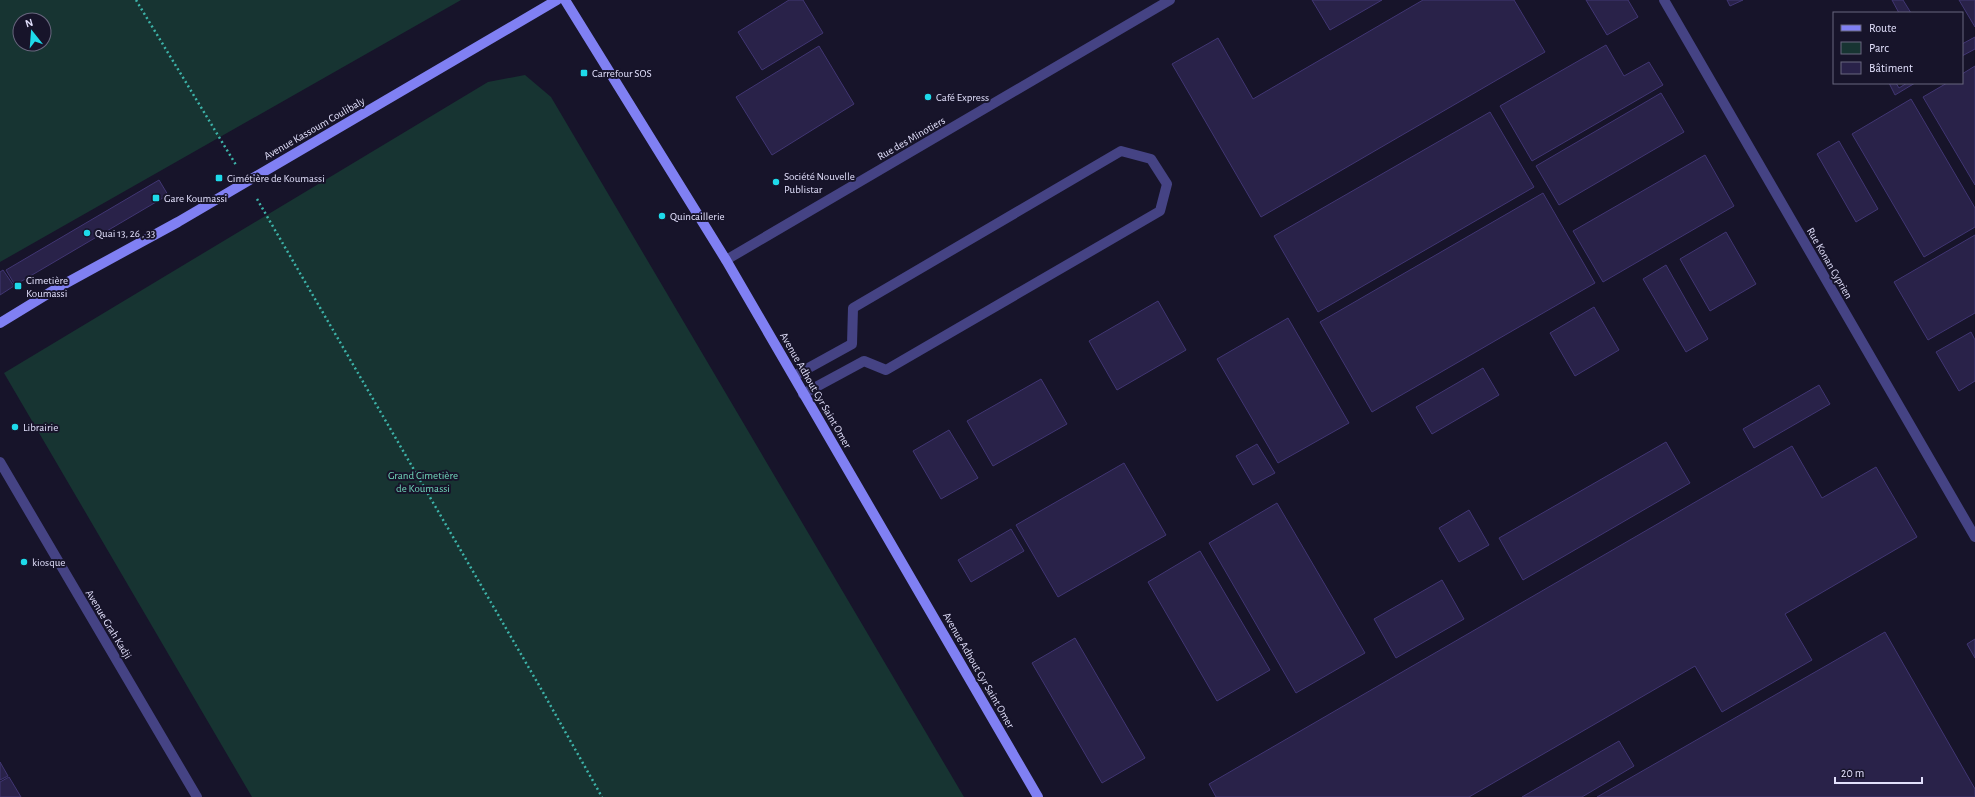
<svg xmlns="http://www.w3.org/2000/svg" width="1975" height="797" font-family="'Alegreya Sans',sans-serif">
	<style>
		.green { fill: #173432; fill-rule: evenodd }
		.building { fill: #292249; stroke: #413673 }
		.lines { fill: none; stroke-linecap: round; stroke-linejoin: round }
		.path { stroke: #3db3a9; stroke-width: 2.5; stroke-dasharray: 2 3; stroke-linecap: butt }
		.lane { stroke: #454384; stroke-width: 10 }
		.street { stroke: #454384; stroke-width: 10 }
		.secondary { stroke: #8080f3; stroke-width: 10 }
		.poi-dot { fill: #1edaea; stroke: #17142a; stroke-width: 1.5 }
		.labels { text-anchor: middle; stroke-width: 4; stroke-linejoin: round; paint-order: stroke }
		.poi-label { font-size: 11px; fill: #e2e0fc; stroke: #17142a; text-anchor: start }
		.street-label { font-size: 11px; fill: #e2e0fc; stroke: #17142a }
		.park-label { font-size: 11px; fill: #71d7bb; stroke: #17142a }
	</style>
	<rect width="100%" height="100%" fill="#17142a"/>
	<path class="green" d="M0 0H461L0 262ZM20 20H44V44H20Z
		M525 75 551 97 964 797H252L4 373 488 82Z"/>
	<path class="building" d="M789 0H803L823 33 762 70 738 32Z
		M1312 0H1382L1330 30Z
		M1423 0H1514L1545 52 1261 217 1172 64 1218 38 1253 99Z
		M1586 0H1628L1638 17 1607 35Z
		M1727 0H1743L1730 6Z
		M1892 0H1903L1911 13H1899Z
		M1959 0H1975V27Z
		M1975 37V49L1962 56V44Z
		M1606 45 1624 76 1649 62 1663 85 1532 161 1500 106Z
		M819 46 854 104 772 155 736 97Z
		M1975 66V185L1923 97 1947 83H1962V74Z
		M1889 83H1896L1899 88 1907 83H1915L1895 95Z
		M1661 93 1684 132 1559 205 1536 166Z
		M1911 99 1975 208V227L1924 257 1852 134Z
		M1490 112 1534 187 1318 312 1274 236Z
		M1839 141 1878 209 1856 222 1817 154Z
		M1705 155 1734 206 1603 282 1573 231Z
		M159 180 168 195 15 285 6 270Z
		M1543 193 1595 283 1372 412 1320 322Z
		M1726 232 1756 284 1710 311 1680 259Z
		M1975 235V313L1928 340 1894 282Z
		M1666 265 1708 339 1686 352 1643 279Z
		M3 270 14 286 0 295V272Z
		M1158 301 1186 350 1117 390 1089 341Z
		M1594 307 1619 350 1575 376 1550 333Z
		M1288 318 1349 423 1278 463 1217 359Z
		M1971 332 1975 340V381L1959 391 1936 352Z
		M1483 368 1499 395 1432 434 1416 407Z
		M1041 379 1067 424 993 466 967 421Z
		M1819 385 1830 404 1754 448 1743 429Z
		M949 430 978 478 941 499 913 451Z
		M1666 442 1690 483 1523 580 1499 538Z
		M1257 444 1275 473 1253 485 1236 456Z
		M1792 446 1822 498 1876 467 1917 537 1785 614 1812 660 1722 712 1695 666 1469 797H1216L1209 784Z
		M1124 463 1166 535 1058 597 1016 525Z
		M1277 503 1365 653 1296 693 1209 543Z
		M1469 510 1489 545 1459 562 1439 528Z
		M1011 529 1024 551 971 582 958 560Z
		M1200 551 1270 670 1217 701 1148 582Z
		M1442 580 1464 619 1396 658 1374 619Z
		M1885 632 1975 789V797H1597Z
		M1075 638 1145 758 1102 783 1032 663Z
		M1975 639V658L1967 644Z
		M1619 741 1634 766 1582 797H1522Z
		M0 762 8 776 0 780Z
		M9 777 21 797H0V782Z"/>
	<g class="lines">
		<path class="path" d="M136 0 236 165
			M257 199 540 687 602 797"/>
		<path class="lane" d="M794 376 852 344 853 308 1121 151 1151 159 1167 184 1160 211 886 370 864 361 803 394"/>
		<path class="street" d="M1664 0 1975 537
			M726 260 1170 0
			M0 462 197 797"/>
		<path class="secondary" d="M565 0 726 260 1038 797
			M0 323 59 287 178 222 557 0"/>
	</g>
	<g class="poi-dot">
		<rect x="580" y="69" width="8" height="8" rx="2"/>
		<circle cx="928" cy="97" r="4"/>
		<rect x="215" y="174" width="8" height="8" rx="2"/>
		<circle cx="776" cy="182" r="4"/>
		<rect x="152" y="194" width="8" height="8" rx="2"/>
		<circle cx="662" cy="216" r="4"/>
		<circle cx="87" cy="233" r="4"/>
		<rect x="14" y="282" width="8" height="8" rx="2"/>
		<circle cx="15" cy="427" r="4"/>
		<circle cx="24" cy="562" r="4"/>
	</g>
	<g class="labels">
		<g class="poi-label">
			<text x="592" y="77">Carrefour SOS</text>
			<text x="936" y="101">Café Express</text>
			<text x="784" y="180">Société Nouvelle<tspan x="784" dy="13">Publistar</tspan></text>
			<text x="227" y="182">Cimétière de Koumassi</text>
			<text x="164" y="202">Gare Koumassi</text>
			<text x="670" y="220">Quincaillerie</text>
			<text x="95" y="237">Quai 13, 26 , 33</text>
			<text x="26" y="284">Cimetière<tspan x="26" dy="13">Koumassi</tspan></text>
			<text x="23" y="431">Librairie</text>
			<text x="32" y="566">kiosque</text>
		</g>
		<g class="street-label">
			<text transform="translate(314 128) rotate(-30)" y="4">Avenue Kassoum Coulibaly</text>
			<text transform="translate(911 138) rotate(-30)" y="4">Rue des Minotiers</text>
			<text transform="translate(1830 263) rotate(60)" y="4">Rue Konan Cyprien</text>
			<text transform="translate(816 390) rotate(60)" y="4">Avenue Adhout Cyr Saint Omer</text>
			<text transform="translate(109 624) rotate(59)" y="4">Avenue Grah Kadji</text>
			<text transform="translate(979 670) rotate(60)" y="4">Avenue Adhout Cyr Saint Omer</text>
		</g>
		<g class="park-label">
			<text x="423" y="479">Grand Cimetière<tspan x="423" dy="13">de Koumassi</tspan></text>
		</g>
	</g>
	<rect x="1833" y="12" width="130" height="72" fill="#17142a" stroke="#68667e"/>
	<rect x="1841" y="25" width="20" height="6" fill="#8080f3" stroke="#68667e"/>
	<text x="1869" y="32" font-size="12" fill="#e2e0fc">Route</text>
	<rect x="1841" y="42" width="20" height="12" fill="#173432" stroke="#68667e"/>
	<text x="1869" y="52" font-size="12" fill="#e2e0fc">Parc</text>
	<rect x="1841" y="62" width="20" height="12" fill="#292249" stroke="#68667e"/>
	<text x="1869" y="72" font-size="12" fill="#e2e0fc">Bâtiment</text>
	<g transform="translate(32 32) rotate(343)"><circle r="19" fill="#17142a" stroke="#68667e"/>
	<path d="M0-3L7 15L0 10L-7 15Z" fill="#1edaea"/>
	<text y="-6" font-size="11" font-weight="bold" text-anchor="middle" fill="#e2e0fc">N</text>
	</g>
	<path d="M1835 777v6h87v-6" fill="none" stroke="#e2e0fc" stroke-width="2"/>
	<text x="1841" y="777" font-size="12" fill="#e2e0fc" stroke="#17142a" stroke-width="3" paint-order="stroke">20 m</text>
</svg>
